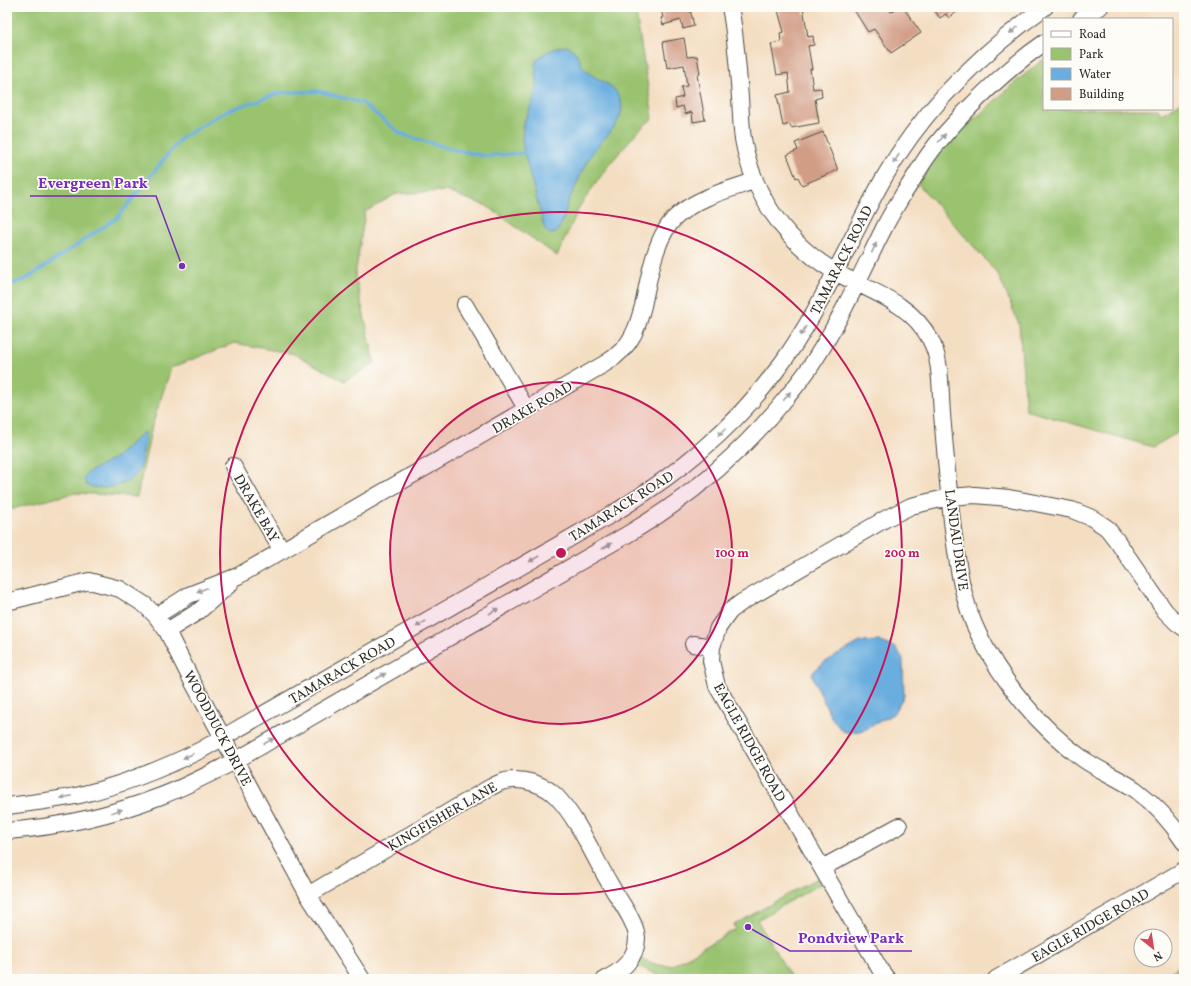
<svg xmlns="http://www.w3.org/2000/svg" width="1191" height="986" font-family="Vollkorn,serif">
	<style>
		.green { fill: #9ac36f; stroke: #62774d }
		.water { fill: #6aaedf; stroke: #4a6c85 }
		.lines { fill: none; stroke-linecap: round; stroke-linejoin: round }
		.stream { stroke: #6aaedf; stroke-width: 3.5 }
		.building { fill: #d29d85 }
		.minor-casing { stroke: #494642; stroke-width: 18 }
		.minor { stroke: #fff; stroke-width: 16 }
		.oneway { fill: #a0a0a0 }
		.ring { fill: none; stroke: #c2185b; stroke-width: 2 }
		.labels { text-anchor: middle; stroke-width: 3.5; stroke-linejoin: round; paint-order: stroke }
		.street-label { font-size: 14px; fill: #2b2b2b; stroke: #fdfcf7 }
		.centre { fill: #c2185b; stroke: #fdfcf7; stroke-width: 2 }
		.ring-label { font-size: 12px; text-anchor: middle; font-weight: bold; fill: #c2185b; stroke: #fdfcf7; stroke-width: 3.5; stroke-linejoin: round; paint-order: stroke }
		.leader { fill: none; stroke: #7b2cbf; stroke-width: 1.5 }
		.callout-dot { fill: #7b2cbf; stroke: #fdfcf7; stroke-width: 1.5 }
		.callout-label { font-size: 15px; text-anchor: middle; font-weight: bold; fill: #7b2cbf; stroke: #fdfcf7; stroke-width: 3.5; stroke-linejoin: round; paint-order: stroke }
	</style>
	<rect width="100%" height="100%" fill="#fdfcf7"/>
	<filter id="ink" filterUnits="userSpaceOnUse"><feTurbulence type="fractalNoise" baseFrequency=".025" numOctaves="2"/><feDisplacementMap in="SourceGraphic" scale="8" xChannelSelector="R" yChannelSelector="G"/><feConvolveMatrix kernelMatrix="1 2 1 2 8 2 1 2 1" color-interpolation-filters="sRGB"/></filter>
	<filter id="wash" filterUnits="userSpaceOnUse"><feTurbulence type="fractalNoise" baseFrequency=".012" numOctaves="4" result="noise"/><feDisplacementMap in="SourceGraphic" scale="16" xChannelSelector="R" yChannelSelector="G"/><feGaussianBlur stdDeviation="0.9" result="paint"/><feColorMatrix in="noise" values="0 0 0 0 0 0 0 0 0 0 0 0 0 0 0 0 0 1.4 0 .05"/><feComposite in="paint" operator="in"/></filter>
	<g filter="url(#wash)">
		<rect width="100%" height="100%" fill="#f4dec2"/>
		<path class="green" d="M7 7H635L653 118 637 132 608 166 580 206 557 256 487 206 445 191 396 194 365 212 355 276 375 363 344 381 294 354 234 343 171 368 152 426 137 497 75 493 7 510Z
			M1044 59V109H1158L1161 114 1170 109H1172V108L1184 101V429L1153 447 1026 410 1019 324 998 274 918 184 940 153 956 133 977 117 1013 84Z
			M817 878 820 884 757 920 792 979H659L657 975 635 964 638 960 641 959C651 962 662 968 673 965L736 929 734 925Z
			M1184 964V979H1158Z"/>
		<path class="water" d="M565 46C582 51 576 63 588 72 597 80 611 83 617 93 633 116 605 135 593 152 585 163 580 176 575 188 572 194 569 199 567 205 565 213 563 224 558 230 556 233 553 234 550 234L545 230 524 153 522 139 523 124 535 96 537 81 535 64 537 60 545 53 556 48Z
			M142 433H145C146 440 144 446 143 452 142 457 141 465 139 470 130 487 102 491 86 485L84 478 87 473 118 456Z
			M879 641 896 648 903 659 904 696 893 714 864 730 848 733 841 730 831 717 814 680 812 673 824 662 860 642Z
			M708 973 752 977 757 979H698L702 976Z"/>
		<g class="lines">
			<path class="stream" d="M7 286 28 278 118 217 181 138 226 111 279 93 318 91 362 103 401 134 451 149 485 156 524 153"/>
		</g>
		<g id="blocks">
			<path class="building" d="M660 7H682L683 11 690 9 694 26 683 29 681 20 663 25 661 18 663 17Z
				M777 7H803L808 37 813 36 814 45 808 46 812 69H810L813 89 821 88 822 97 815 99 819 123 791 128 790 124 783 126 777 95 790 92 788 73 777 75 771 44 781 42 780 33 784 32Z
				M852 7H888L891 12 899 7H903L921 33 891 53 874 29 868 32Z
				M932 7H963L949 18 946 14 940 18Z
				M684 38 687 57 697 56 700 74 697 75 705 120 693 122 692 112 685 114 683 106 676 108 675 99 683 97 681 87 687 86 684 65 667 68 663 42Z
				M823 132 838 170 802 185 798 177 796 178 787 155 798 150 795 143Z"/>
		</g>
	</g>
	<g filter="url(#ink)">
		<use href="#blocks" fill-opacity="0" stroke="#494642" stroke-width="1"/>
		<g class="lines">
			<g class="minor-casing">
				<path id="minor" d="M730 7C736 37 738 68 740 98 741 112 741 126 743 139 753 195 784 240 832 270 867 291 909 300 930 339 942 360 940 391 942 414 945 450 948 485 952 521 957 560 961 599 979 635 1003 683 1039 727 1083 759 1100 771 1119 778 1136 790 1155 804 1171 822 1184 842
					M1081 19 1100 7
					M465 305 527 410
					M233 466 282 551
					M7 602 89 581 120 589 145 605 156 616 167 631 190 677 308 895 362 979
					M156 616 189 595 238 576 606 363C617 356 627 347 633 335 638 326 640 316 643 306 649 278 655 235 677 216 698 197 728 190 754 181
					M167 631 199 611 230 584
					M693 644 712 647
					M7 806C31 803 56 800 80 795 122 785 162 769 201 750L614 513C677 474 732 430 776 371 822 310 848 241 885 176 924 108 982 52 1045 7
					M7 831C59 827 112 815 161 796 187 786 211 773 235 761L628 534C689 498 743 452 787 397 796 386 806 374 814 361 841 319 861 274 883 230 889 217 897 205 904 193 911 183 917 173 923 163 935 144 950 128 965 112 989 87 1015 63 1044 43
					M822 868 899 826
					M308 895 491 787C495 785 500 782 505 781 522 778 543 783 556 796 579 820 593 856 610 884 618 899 636 921 637 938 637 958 621 972 605 979
					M887 979 881 971 717 686 711 661 712 647 718 628 730 611 742 602 887 518 911 506 928 502 950 497 975 495 1009 498 1072 510 1092 518 1107 528 1117 541 1165 611 1177 623 1184 628
					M996 979 1184 870"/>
			</g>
			<use href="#minor" class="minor"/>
		</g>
		<defs><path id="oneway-solid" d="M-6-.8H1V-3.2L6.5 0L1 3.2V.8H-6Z"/></defs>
		<g class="oneway">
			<use href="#oneway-solid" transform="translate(1014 30) rotate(141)"/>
			<use href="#oneway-solid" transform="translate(942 138) rotate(-49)"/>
			<use href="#oneway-solid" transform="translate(896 159) rotate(123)"/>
			<use href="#oneway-solid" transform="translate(874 248) rotate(-65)"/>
			<use href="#oneway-solid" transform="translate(803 331) rotate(122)"/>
			<use href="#oneway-solid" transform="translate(787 396) rotate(-51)"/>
			<use href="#oneway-solid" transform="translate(722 432) rotate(135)"/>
			<use href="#oneway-solid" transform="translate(607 546) rotate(-30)"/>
			<use href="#oneway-solid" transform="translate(534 559) rotate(150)"/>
			<use href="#oneway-solid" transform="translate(202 590) rotate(159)"/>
			<use href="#oneway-solid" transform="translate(494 611) rotate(-30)"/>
			<use href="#oneway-solid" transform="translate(421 624) rotate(150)"/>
			<use href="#oneway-solid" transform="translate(381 676) rotate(-30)"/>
			<use href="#oneway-solid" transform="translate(269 741) rotate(-30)"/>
			<use href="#oneway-solid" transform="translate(188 756) rotate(155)"/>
			<use href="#oneway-solid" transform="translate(66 797) rotate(169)"/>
			<use href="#oneway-solid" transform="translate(117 811) rotate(-16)"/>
		</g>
	</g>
	<circle cx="561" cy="553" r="171" fill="#c2185b" fill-opacity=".12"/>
	<g class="ring">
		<circle cx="561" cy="553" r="171"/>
		<circle cx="561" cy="553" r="341"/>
	</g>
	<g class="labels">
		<g class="street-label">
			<text transform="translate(841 260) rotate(-63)" y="5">TAMARACK ROAD</text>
			<text transform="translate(532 407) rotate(-30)" y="5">DRAKE ROAD</text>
			<text transform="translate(621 506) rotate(-32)" y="5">TAMARACK ROAD</text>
			<text transform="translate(257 508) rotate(60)" y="5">DRAKE BAY</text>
			<text transform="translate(957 540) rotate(82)" y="5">LANDAU DRIVE</text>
			<text transform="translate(342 670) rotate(-30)" y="5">TAMARACK ROAD</text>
			<text transform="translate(218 728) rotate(62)" y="5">WOODDUCK DRIVE</text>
			<text transform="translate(750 742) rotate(61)" y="5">EAGLE RIDGE ROAD</text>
			<text transform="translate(442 816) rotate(-30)" y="5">KINGFISHER LANE</text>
			<text transform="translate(1090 925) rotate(-30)" y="5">EAGLE RIDGE ROAD</text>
		</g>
	</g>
	<circle cx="561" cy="553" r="6" class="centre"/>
	<g class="ring-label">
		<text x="732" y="557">100 m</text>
		<text x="902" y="557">200 m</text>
	</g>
	<path class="leader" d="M182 266L156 196H30M748 927L790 951H912"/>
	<g class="callout-dot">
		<circle cx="182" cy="266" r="4"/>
		<circle cx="748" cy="927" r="4"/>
	</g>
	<g class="callout-label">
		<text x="93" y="188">Evergreen Park</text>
		<text x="851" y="943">Pondview Park</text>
	</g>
	<rect width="1191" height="986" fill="none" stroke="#fdfcf7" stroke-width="24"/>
	<rect x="1043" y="18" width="130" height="92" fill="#fdfcf7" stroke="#a9a8a5"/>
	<rect x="1051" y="31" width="20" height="6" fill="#ffffff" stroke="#a9a8a5"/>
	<text x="1079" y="38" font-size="12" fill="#2b2b2b">Road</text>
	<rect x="1051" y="48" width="20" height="12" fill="#9ac36f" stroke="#a9a8a5"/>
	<text x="1079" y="58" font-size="12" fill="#2b2b2b">Park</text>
	<rect x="1051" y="68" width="20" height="12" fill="#6aaedf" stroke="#a9a8a5"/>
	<text x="1079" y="78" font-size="12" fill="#2b2b2b">Water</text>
	<rect x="1051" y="88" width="20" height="12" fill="#d29d85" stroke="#a9a8a5"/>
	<text x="1079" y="98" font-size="12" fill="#2b2b2b">Building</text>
	<g transform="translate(1153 948) rotate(150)"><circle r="19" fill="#fdfcf7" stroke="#a9a8a5"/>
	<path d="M0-3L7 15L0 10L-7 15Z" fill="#d1495b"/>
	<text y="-6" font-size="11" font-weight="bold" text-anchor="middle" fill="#2b2b2b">N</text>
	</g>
</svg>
